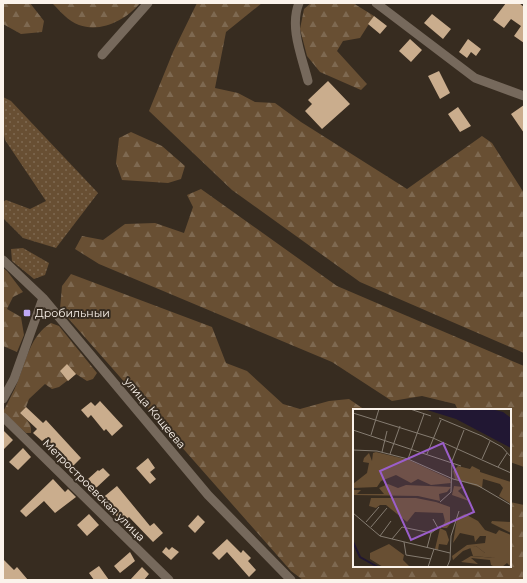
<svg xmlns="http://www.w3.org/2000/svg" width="527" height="583" font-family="Montserrat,sans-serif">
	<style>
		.grass { fill: url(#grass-dots) }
		.forest { fill: url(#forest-firs) }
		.building { fill: #caad8d }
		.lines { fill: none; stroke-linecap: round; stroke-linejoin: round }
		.street { stroke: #76695c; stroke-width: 9 }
		.poi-dot { fill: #bfa8f4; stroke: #372c20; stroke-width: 1.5 }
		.labels { text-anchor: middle; stroke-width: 4; stroke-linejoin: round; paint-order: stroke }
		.poi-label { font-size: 11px; fill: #fbf3eb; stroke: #372c20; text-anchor: start }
		.street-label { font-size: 11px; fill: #fbf3eb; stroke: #372c20 }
		.inset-river { fill: none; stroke: #211733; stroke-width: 2 }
		.inset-road { fill: none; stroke: #857c71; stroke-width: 1 }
		.view { fill: #9b5eca; fill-opacity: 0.15; stroke: #9b5eca; stroke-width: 2 }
		.inset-edge { fill: none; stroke: #fbf3eb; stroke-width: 2 }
	</style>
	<defs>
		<pattern id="grass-dots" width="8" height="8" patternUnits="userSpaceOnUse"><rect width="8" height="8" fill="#684f33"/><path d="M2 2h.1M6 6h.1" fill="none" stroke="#7e6951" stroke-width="1.8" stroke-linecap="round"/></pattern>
		<pattern id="forest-firs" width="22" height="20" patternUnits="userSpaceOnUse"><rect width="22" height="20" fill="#684f33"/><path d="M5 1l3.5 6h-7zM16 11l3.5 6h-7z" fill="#7e6951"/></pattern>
	</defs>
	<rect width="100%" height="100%" fill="#372c20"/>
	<path class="grass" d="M3 97 11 101 98 193 56 248 23 238 3 218V202L6 200 30 209 46 201 5 140 3 129Z
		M23 248 49 263 45 275 34 279 12 261 11 249Z"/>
	<path class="forest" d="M3 3H30L44 21 42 32 21 34 3 24Z
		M52 3H140C126 20 101 33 79 25 68 21 60 11 52 3Z
		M197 3H262L226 32 215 88 238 93 255 102 275 103 301 122 407 189 482 136 492 143 524 193V353L360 282 232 190 149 111 173 52Z
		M311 3H353L374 16 360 38 343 41 337 51 367 84 361 90 320 72 307 56 300 29 304 9Z
		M131 132 162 146 185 166 181 179 168 183 122 180 116 163 119 138Z
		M201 189 337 286 524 366V467L510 462V410H458L455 404 422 396 392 401 332 362 99 264 75 249 82 236 103 240 125 224 155 223 184 233 193 207 187 195Z
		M3 268 7 271 23 292 13 297 7 309 21 317 24 335 17 352 3 346Z
		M71 274 212 327 226 363 247 371 283 404 300 409 329 401 349 399 365 410H354V566H510V502L524 505V580H303L291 571 60 309 62 286Z
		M51 323 59 326 97 373 93 379 87 381 76 374 59 387 52 389 45 384 29 399 26 407 20 413C27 420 32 423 31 433H26L3 412C8 402 14 391 18 381 26 360 31 335 51 323Z"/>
	<path class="building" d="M506 3H519L524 7V43L514 36 521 26 511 19 504 28 493 20Z
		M432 14 451 29 443 39 424 23Z
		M374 16 387 26 380 34 368 24Z
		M410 39 422 50 411 62 399 51Z
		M468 39 481 49 476 56 471 52 467 58 459 52Z
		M439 71 450 93 440 99 428 76Z
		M328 81 350 104 322 129 305 111 312 104 308 100Z
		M524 105V133L511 114Z
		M458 107 471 126 460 132 448 114Z
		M67 364 76 374 68 381 60 371Z
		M100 401 123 426 112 436 106 429 104 431 91 415 88 418 81 410 91 402 95 406Z
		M26 407 43 423 46 420 81 458 73 466 66 458 63 461 55 453 58 450 46 438 42 441 33 433 37 429 20 413Z
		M3 430 13 440 3 450Z
		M23 448 31 457 18 470 9 462Z
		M148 458 155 468 150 472 156 479 150 484 136 468Z
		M103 468 110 475 96 488 88 479 98 470 99 471Z
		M53 479 65 492 68 489 76 497 55 513 44 501 26 517 20 511Z
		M117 486 150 526 154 523 163 533 153 542 129 517 123 522 100 500Z
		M89 514 99 525 87 536 77 525Z
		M198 515 205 522 195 533 188 526Z
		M227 539 241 553 243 550 251 558 248 561 256 570 249 577 227 552 219 560 212 553Z
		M166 547 169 550 172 547 179 552 171 560 162 552Z
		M130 552 135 561 120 573 114 566Z
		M3 559 14 570 17 567 28 580H3Z
		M99 566 109 580H94L89 573Z
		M142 567 149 574 144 580H130Z"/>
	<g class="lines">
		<path class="street" d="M299 3C289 27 302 57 308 81
			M376 3 475 78 524 96
			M102 55 148 3
			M3 260 43 298 208 495 291 580
			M3 399 14 379 43 298
			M3 417 169 580"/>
	</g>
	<rect class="poi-dot" x="23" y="309" width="8" height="8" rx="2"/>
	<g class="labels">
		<g class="poi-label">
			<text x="35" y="317">Дробильныи</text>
		</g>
		<g class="street-label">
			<text transform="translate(155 413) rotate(50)" y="4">улица Кощеева</text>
			<text transform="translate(94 490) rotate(45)" y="4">Метростроевская улица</text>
		</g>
	</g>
	<g transform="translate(353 409)">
		<rect width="158" height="158" fill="#372c20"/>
		<path d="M101 77 110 78 105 82 116 92 99 86ZM123 137 132 144 142 149 120 147 117 138Z" fill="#684f33"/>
		<path d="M23 43 56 51 97 70 98 74 78 76 65 70 58 74 43 66 28 72 24 78 0 79V75L14 64 16 54 10 53 11 49 16 44 19 52 20 44ZM105 57 117 60 119 57 127 61V63L158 73V95L146 87 150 79 147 75 130 70 129 79 102 70 100 62ZM35 75 45 79 53 76 98 78 94 83 86 85 87 92 65 87 0 86V81H8L4 85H31L26 79ZM18 89H63L83 93 97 98V115L94 119H89L92 112 90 104 62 103 54 113 33 96H27L23 99 16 97ZM112 105 125 112 132 121 143 125 146 121 158 126V158L154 154 149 158H142L138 156 137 151 118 149 125 155 108 153 118 147 142 149 129 146 132 144 123 137 110 142 100 151 99 147 114 136 132 134 133 127H127L122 133 121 127 107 124 100 134 104 109ZM139 112 158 113V124L138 114ZM87 119 93 122 96 131 94 136 86 135 85 141 82 140ZM36 135 51 146 50 151 57 158H30L17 150V144Z" fill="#684f33"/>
		<path d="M71 0H138L150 3 158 9V39L103 10Z" fill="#211733"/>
		<path class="inset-river" d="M0 133 7 148 25 158"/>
		<path class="inset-road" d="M57 0 78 7M0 4 80 29 158 64M86 9 129 27 149 38 158 48M0 21 108 57M18 26 26 0M0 41 24 42 55 50 100 70 124 76 158 96M29 43 34 22M37 45 47 17M74 45 88 11M55 50 71 5M129 50 137 32M145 58 154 44M87 93 98 83 99 52 111 21M0 104 27 127 97 144M13 113 26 98M18 118 34 99M27 127 38 112M39 130 49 118 78 124M51 133 53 146 78 150M74 139 78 124 85 119 80 110M75 158 81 140M94 158 97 151 98 127 106 102"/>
		<path class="view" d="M90 34 121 103 58 131 27 62Z"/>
		<rect width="158" height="158" class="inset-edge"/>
	</g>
	<rect width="527" height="583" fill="none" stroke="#fbf3eb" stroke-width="8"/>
</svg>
